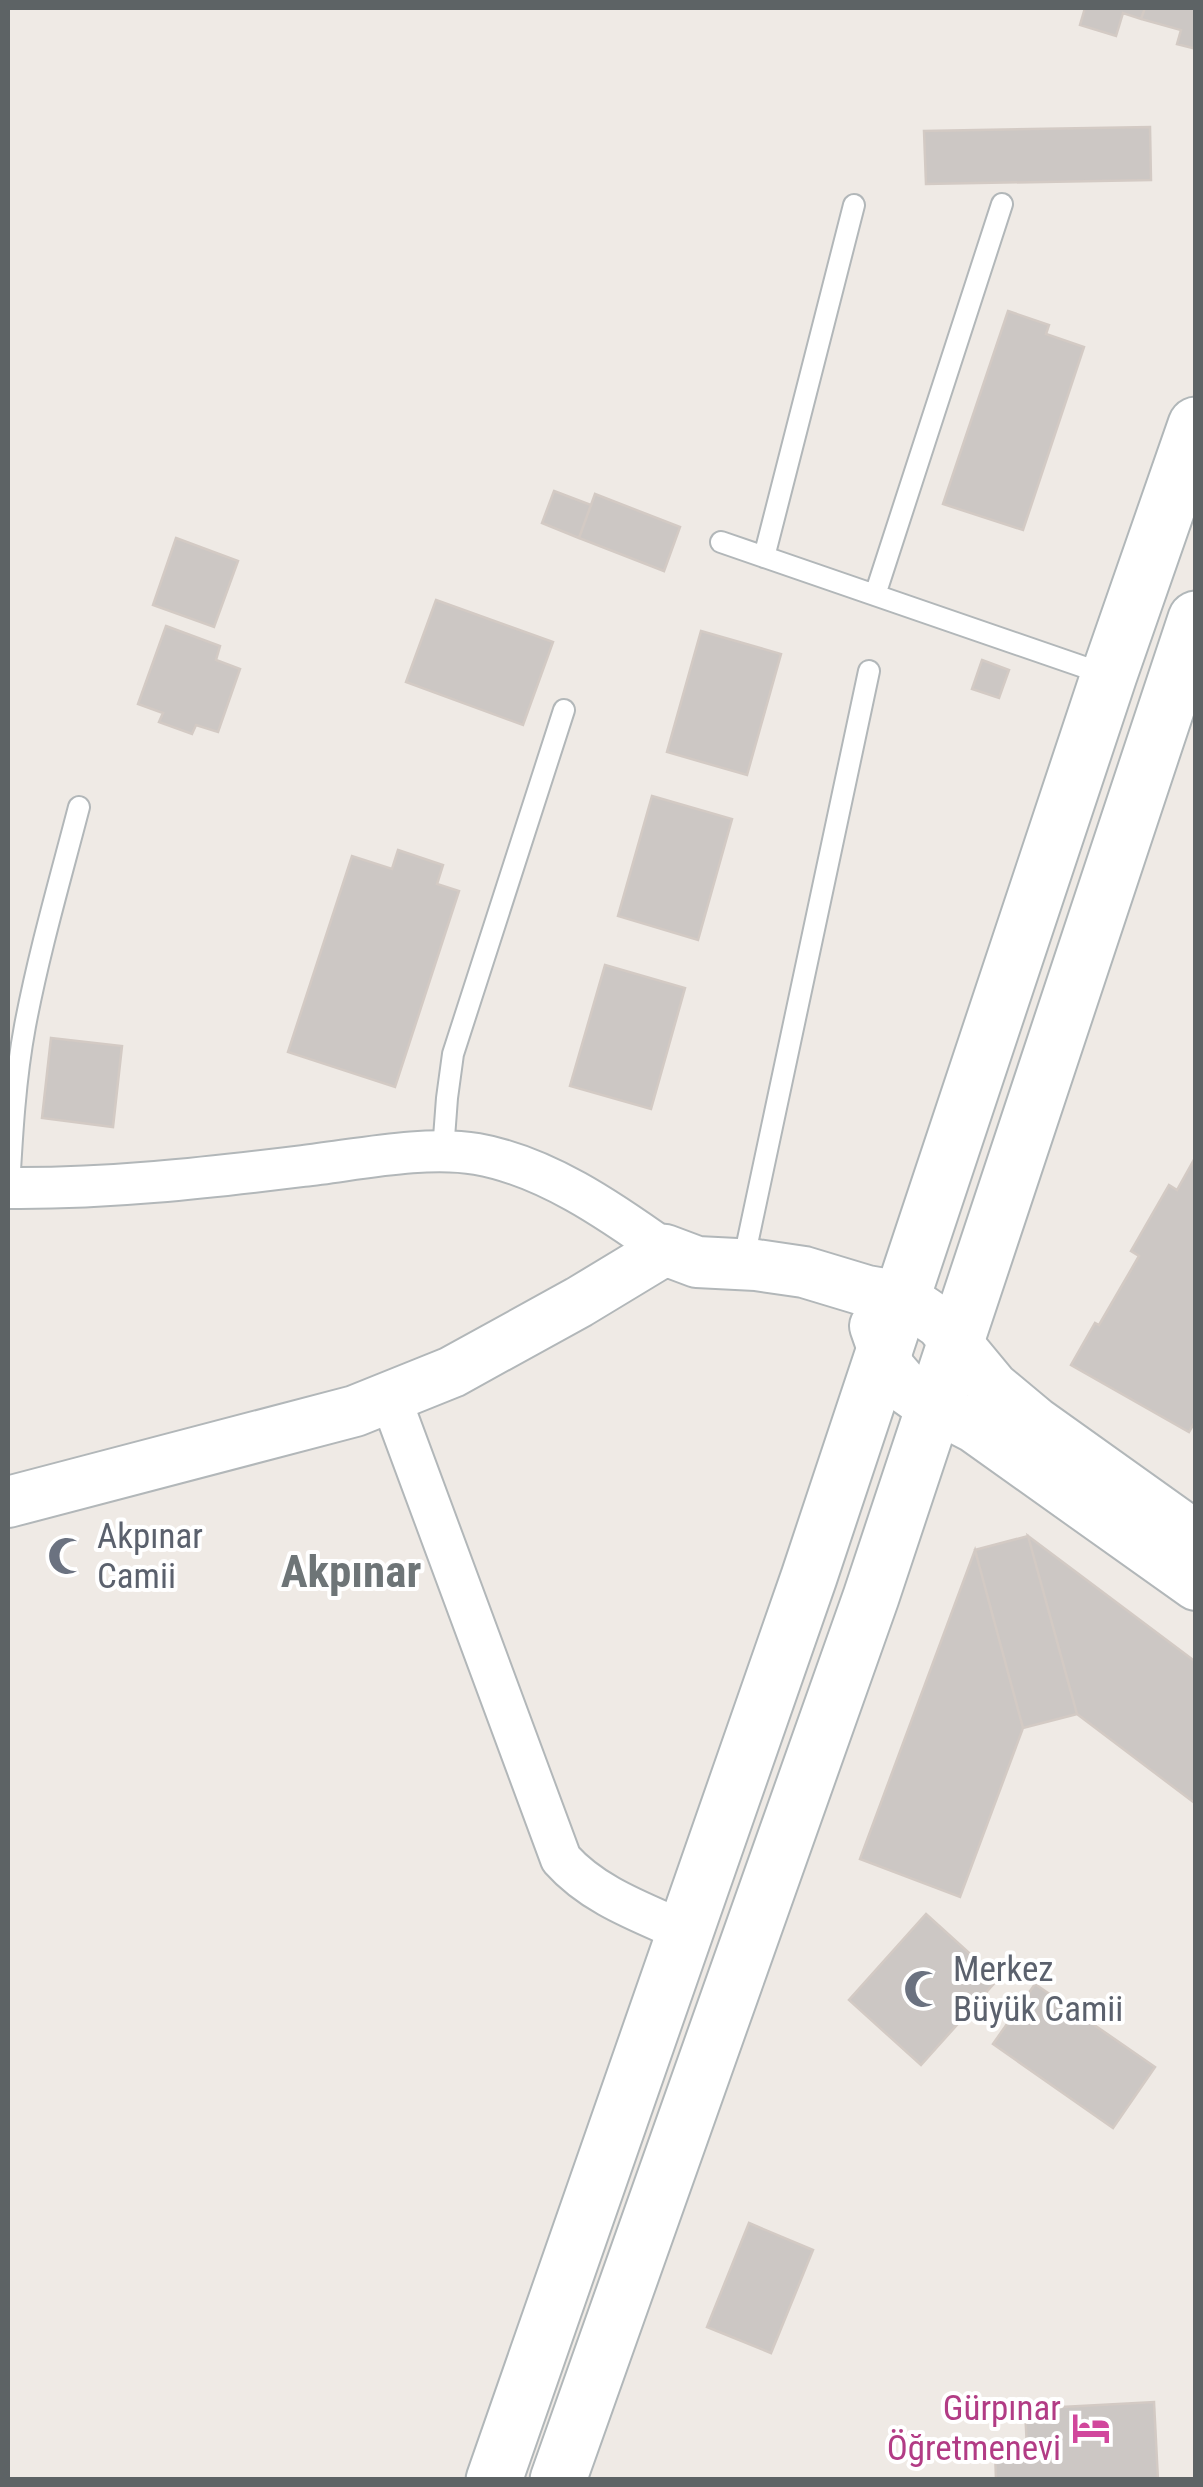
<svg xmlns="http://www.w3.org/2000/svg" width="1203" height="2487" font-family="'Roboto Condensed',sans-serif">
	<style>
		.building { fill: #ccc7c4; stroke: #d3cac4; stroke-width: 2.5 }
		.lines { fill: none; stroke-linecap: round; stroke-linejoin: round }
		.service-casing { stroke: #b2b7b9; stroke-width: 24 }
		.minor-casing { stroke: #b2b7b9; stroke-width: 44 }
		.tertiary-casing { stroke: #b2b7b9; stroke-width: 54 }
		.secondary-casing { stroke: #b1b7b9; stroke-width: 59 }
		.service { stroke: #fff; stroke-width: 20 }
		.minor { stroke: #fff; stroke-width: 40 }
		.tertiary { stroke: #fff; stroke-width: 50 }
		.secondary { stroke: #fff; stroke-width: 55 }
		.labels { text-anchor: middle; stroke-width: 8; stroke-linejoin: round; paint-order: stroke }
		.worship-label { font-size: 35px; fill: #5b616d; stroke: #fff; text-anchor: start }
		.hotel-label { font-size: 35px; fill: #b23c85; stroke: #fff; text-anchor: end }
		.district-label { font-size: 45px; font-weight: bold; fill: #6e7577; stroke: #fff }
	</style>
	<rect width="100%" height="100%" fill="#efeae5"/>
	<path class="building" d="M1085 8H1145L1141 19 1123 13 1116 36 1080 25Z
		M1145 8H1196V49L1177 44 1181 30 1141 19Z
		M1150 127 1151 180 926 184 924 131Z
		M1008 311 1049 325 1046 334 1084 347 1023 530 943 504Z
		M554 491 591 505 579 538 542 523Z
		M595 494 680 527 664 571 579 538Z
		M176 538 238 561 214 627 153 605Z
		M436 600 553 642 523 725 406 682Z
		M166 626 220 646 216 660 240 669 218 732 196 725 192 734 159 722 163 713 138 704Z
		M701 631 781 654 747 775 667 752Z
		M982 660 1009 670 999 698 972 689Z
		M652 796 732 819 698 940 618 916Z
		M398 850 443 865 437 884 459 891 395 1087 288 1052 352 856 392 869Z
		M605 965 685 988 651 1109 570 1086Z
		M51 1038 122 1046 113 1127 42 1118Z
		M1196 1156V1420L1189 1432 1071 1365 1095 1323 1099 1325 1139 1256 1131 1251 1169 1185 1177 1190Z
		M1028 1536 1196 1662V1804L1077 1714Z
		M1028 1536 1077 1714 1023 1728 975 1550Z
		M975 1550 1023 1728 960 1897 860 1859Z
		M926 1914 998 1979 921 2065 849 2000Z
		M1035 1984 1155 2067 1113 2128 993 2044Z
		M749 2223 813 2250 771 2353 707 2327Z
		M1154 2402 1158 2480H996L995 2450 1027 2448 1025 2409Z"/>
	<g class="lines">
		<g class="service-casing">
			<path id="service" d="M721 542 1107 675
				M764 557 854 205
				M875 595 1002 204
				M443 1151 447 1098 453 1054 564 710
				M9 1188C12 1134 15 1080 25 1026 39 952 60 880 79 807
				M743 1263 869 671"/>
		</g>
		<g class="minor-casing">
			<path id="minor" d="M8 1188C106 1189 205 1178 303 1166 356 1160 424 1145 477 1154 545 1166 609 1210 665 1250
				M390 1397 561 1859C594 1896 641 1912 685 1932"/>
		</g>
		<g class="tertiary-casing">
			<path id="tertiary" d="M875 1326 890 1369 908 1390 922 1400 974 1427 1196 1585
				M8 1502 355 1411 452 1372 579 1302 665 1250 697 1262 756 1265 804 1272 867 1291 902 1297 940 1323 993 1387 1035 1422 1196 1537"/>
		</g>
		<g class="secondary-casing">
			<path id="secondary" d="M494 2480 809 1577 1109 675 1196 425
				M558 2480 871 1597 1196 619"/>
		</g>
		<use href="#service" class="service"/>
		<use href="#minor" class="minor"/>
		<use href="#tertiary" class="tertiary"/>
		<use href="#secondary" class="secondary"/>
	</g>
	<defs>
		<g id="mosque-bare" transform="scale(3)"><path d="M3.5-4.9A6 6 0 1 0 3.5 4.9A5 5 0 1 1 3.5-4.9Z" fill="#6b7280" stroke="#fff" stroke-width="2.5" paint-order="stroke"/></g>
		<g id="hotel-bare" transform="scale(3)"><path d="M-6-4.5h1.5V1H6V5H4.5V3h-9V5H-6ZM-4 0a1.8 1.8 0 1 1 3.6 0ZM.5 0V-2.5h3Q6-2.5 6 0Z" fill="#d1479c" stroke="#fff" stroke-width="2.5" paint-order="stroke"/></g>
	</defs>
	<g fill-rule="evenodd">
		<use href="#mosque-bare" x="67" y="1556"/>
		<use href="#mosque-bare" x="923" y="1989"/>
		<use href="#hotel-bare" x="1091" y="2428"/>
	</g>
	<g class="labels">
		<g class="worship-label">
			<text x="97" y="1548">Akpınar<tspan x="97" dy="40">Camii</tspan></text>
			<text x="953" y="1981">Merkez<tspan x="953" dy="40">Büyük Camii</tspan></text>
		</g>
		<g class="hotel-label">
			<text x="1061" y="2420">Gürpınar<tspan x="1061" dy="40">Öğretmenevi</tspan></text>
		</g>
		<g class="district-label">
			<text x="351" y="1587">Akpınar</text>
		</g>
	</g>
	<rect width="1203" height="2487" fill="none" stroke="#5d6365" stroke-width="20"/>
</svg>
